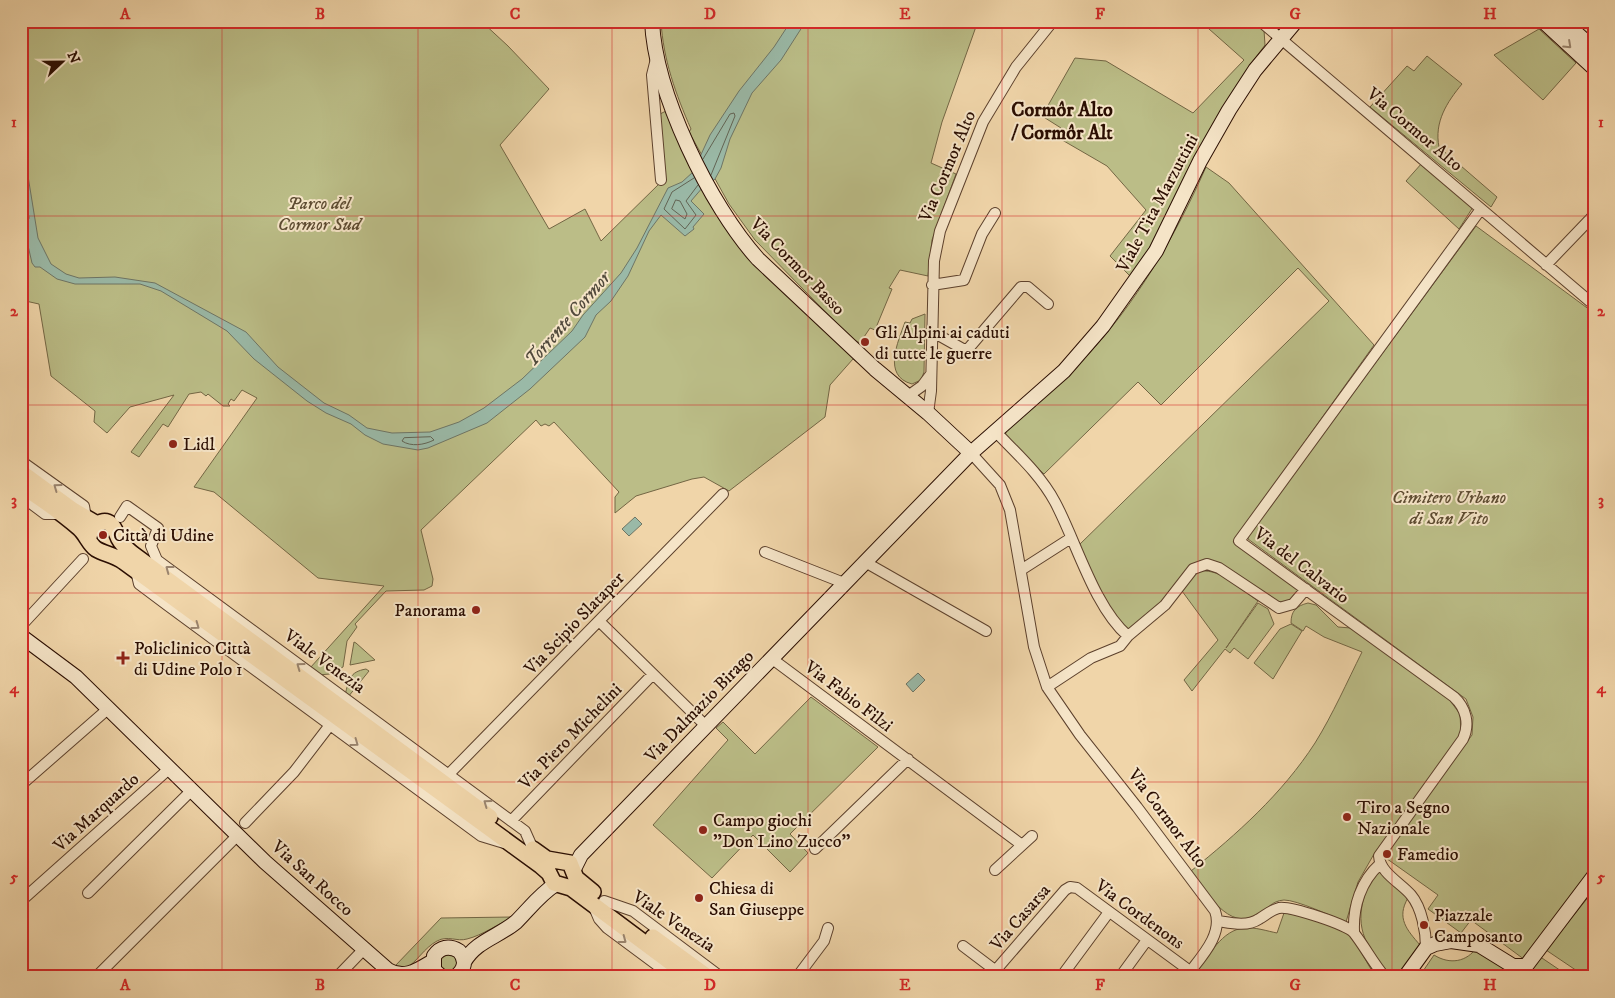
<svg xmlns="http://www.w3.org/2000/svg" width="1615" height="998" font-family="'IM FELL DW Pica',serif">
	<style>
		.green { fill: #bbbd87; stroke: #736644 }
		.water { fill: #9ab9a7; stroke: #6e7565 }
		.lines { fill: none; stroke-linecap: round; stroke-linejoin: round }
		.shore { stroke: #626454; stroke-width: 1 }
		.street-casing { stroke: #5c402c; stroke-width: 12 }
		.secondary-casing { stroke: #2b0e02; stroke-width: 16 }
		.primary-casing { stroke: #2b0e02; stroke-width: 18 }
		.street { stroke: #f5e4c7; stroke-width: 10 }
		.secondary { stroke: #f5e4c7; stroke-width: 14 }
		.primary { stroke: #f0d5a9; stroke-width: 15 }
		.oneway { stroke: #9a846e }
		.grid { fill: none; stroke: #d62828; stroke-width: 1; stroke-opacity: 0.55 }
		.poi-dot { fill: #8f2418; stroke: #f5e4c7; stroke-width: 2 }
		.labels { text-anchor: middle; stroke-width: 4; stroke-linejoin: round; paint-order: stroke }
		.street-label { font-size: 18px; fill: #2b0e02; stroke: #f5e4c7 }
		.park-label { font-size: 18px; font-style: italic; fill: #5d4b31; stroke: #f5e4c7 }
		.poi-label { font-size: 18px; fill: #2b0e02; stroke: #f5e4c7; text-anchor: start }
		.water-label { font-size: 19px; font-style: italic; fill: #524a3c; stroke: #f5e4c7 }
		.quarter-label { font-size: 20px; font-weight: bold; fill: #2b0e02; stroke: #f5e4c7 }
		.neatline { fill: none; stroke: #d62828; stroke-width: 2 }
		.grid-label { font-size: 16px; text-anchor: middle; font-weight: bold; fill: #d62828 }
	</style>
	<rect width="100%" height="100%" fill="#f0d5a9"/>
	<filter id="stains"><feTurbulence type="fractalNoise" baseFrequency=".004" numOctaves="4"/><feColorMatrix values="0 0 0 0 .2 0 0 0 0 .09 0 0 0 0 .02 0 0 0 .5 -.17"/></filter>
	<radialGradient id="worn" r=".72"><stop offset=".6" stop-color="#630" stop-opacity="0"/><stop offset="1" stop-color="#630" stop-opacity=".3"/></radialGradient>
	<path class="green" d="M21 21H481L508 46 549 89 500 145 549 229 585 209 601 241 660 183V114L666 111 702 186 861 365 853 359 830 385 825 417 729 491 704 477 692 479 636 496 615 513V497L619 492 554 422 549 426 545 424 541 426 536 420 421 530 433 579 432 586 424 590 386 591 355 624 357 627 347 641 343 667 330 674 318 675 310 668 384 586 318 578 214 492 194 487 257 398 242 390 234 401 231 399 228 404 230 406H223L208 394 206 396 201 392 189 394 168 427 163 424 139 457 131 452 174 395 130 407 107 433 94 422 95 411 51 376 39 304 21 300Z
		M661 21H978L942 122 931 163 956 174 932 240 928 276 900 270 889 288 892 289 875 330 870 328 860 343 852 339 755 240 729 204 689 132 691 129C676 95 663 59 661 21Z
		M1200 21H1256L1264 30 1265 45 1250 65 1147 252 1131 277 1110 256 1146 210 1107 166 1057 137 1061 128 1042 116 1075 58 1106 61 1193 113 1244 60Z
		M1539 29 1576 63 1543 100 1494 55Z
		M1427 56 1462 84C1447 102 1434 122 1439 147L1497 197 1491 207 1370 107 1407 66 1414 71Z
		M1422 163 1473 207 1459 229 1406 181Z
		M1206 167 1229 183 1374 345 1233 542 1299 589 1293 599 1280 604 1209 561 1164 603 1130 630C1110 620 1089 566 1079 545L1329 301 1298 268 1161 405 1138 382 1044 474 1005 435 1007 430C1032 407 1059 385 1083 360 1136 304 1175 237 1206 167Z
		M1476 226 1594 313V867L1525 960 1471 920 1461 933 1428 909 1438 895 1383 856 1472 735 1473 717 1466 699 1248 539V536Z
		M925 314 924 372 921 380 912 384C882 376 898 342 905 322L910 323 912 319Z
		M1200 571C1222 569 1241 589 1258 601L1226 648 1258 603 1268 609 1274 624 1248 659 1234 648 1230 653 1225 649 1192 691 1184 680 1218 640 1182 591 1192 577Z
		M1308 603 1316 605 1338 627 1351 628 1448 698 1460 714 1461 734 1374 854 1358 882 1346 922C1331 916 1297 900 1284 900 1271 901 1268 909 1258 915 1228 932 1206 891 1191 871 1237 834 1282 794 1315 743 1333 714 1347 682 1362 652L1324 637 1306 626 1303 631 1291 623C1291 611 1296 606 1308 603Z
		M1291 624 1302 631 1273 679 1254 663 1280 629Z
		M354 642 356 643 375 660 350 665Z
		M366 669 369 671 348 697 345 695C349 680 349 672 366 669Z
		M811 697 878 747 790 834 808 853 790 872 753 835 712 878 653 825 728 740 716 728 723 722 755 754Z
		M1379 872 1408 898C1396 918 1407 930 1420 945L1399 977H1389C1369 948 1353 931 1365 894 1367 886 1371 876 1379 872Z
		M1594 890V977H1586L1546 950Z
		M1284 913C1300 915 1342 924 1352 937 1361 950 1367 964 1376 977H1204L1196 973C1208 957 1222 929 1245 928 1255 927 1267 931 1277 933Z
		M513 917C498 924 483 935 467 939 457 942 448 935 437 941 424 948 417 962 405 969L395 966 441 918Z
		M1477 947 1521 974 1529 971 1539 956 1570 977H1419L1434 955C1450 965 1467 962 1477 947Z
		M457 952 459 972 446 976 435 959 437 955Z"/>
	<path class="water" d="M791 21H806L781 60 752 93 730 139 721 168 715 179 704 190 703 187 691 201 704 214 693 227 694 229 685 236 661 215 649 231 628 276 611 301 596 315 585 337 530 389 487 423 428 448 418 450 383 444 365 435 351 424 326 413 307 401 254 359 227 331 161 291 140 284H75L57 279 40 267H35L32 263 21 215V102L28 176 38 238 51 264 66 274 79 278 115 277 155 283 246 332 278 367 324 403 349 415 367 428 392 433 430 432 459 422 484 408 522 379 572 331 583 315 621 273 637 248 668 188 682 182 693 172 710 135 739 91 774 47Z
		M635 517 642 524 629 536 622 529Z
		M918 673 925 680 913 692 906 684Z"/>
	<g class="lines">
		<path class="shore" d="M21 146 23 177 29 218 28 221 21 220
			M703 159 730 114 734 113 735 116 711 175
			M694 178 672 192 664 209 685 229 696 215 686 201 698 185
			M676 200 680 201 687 214 685 219 672 209Z
			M431 437 434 440C424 445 411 447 402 441L404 438Z"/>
		<g class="street-casing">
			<path id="street" d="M1260 21 1594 305
				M656 59 652 75 661 180
				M1546 265 1594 215
				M932 285 964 280 982 234 995 213
				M931 331 963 349H968L1021 287H1028L1048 304
				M908 396 922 386 931 374
				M928 413 931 391 934 261 940 231 983 122 1016 67 1053 21
				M995 431C1016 453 1040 474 1055 502 1076 541 1094 607 1128 636
				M971 453 1000 485 1010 510 1034 647 1047 687 1080 735 1137 807 1215 911C1224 935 1199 959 1186 977
				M21 461 84 506 86 518
				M21 496 45 514H61
				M120 517 127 506 158 528 151 546 157 560 525 831 533 849
				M765 552 844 583
				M865 562 986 631
				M1021 570 1071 538
				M136 571 139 584 167 605 481 836 504 843
				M599 621 705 725
				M21 626 83 559
				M771 658 1022 845
				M1047 687 1091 658 1120 646 1128 636 1165 605 1193 569 1207 564 1219 568 1279 608 1293 604 1306 589
				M448 775 723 494
				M21 785 109 708
				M511 821 653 674
				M245 823 294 772 330 725
				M815 849 908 759
				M995 870 1032 836
				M88 893 192 790
				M21 901 170 768
				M604 901 633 911 721 977
				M593 905 599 919 607 928 673 977
				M1218 921C1231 923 1247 927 1259 919 1266 915 1271 910 1279 908 1290 906 1349 925 1354 933 1365 947 1373 963 1385 977
				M1354 931C1353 906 1361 881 1380 864
				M963 946 1004 977
				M1426 948C1426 932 1422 908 1411 895 1401 883 1380 873 1379 856L1463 739C1470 724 1466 708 1454 697L1239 541 1481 209
				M995 971 1065 890 1070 887 1077 888 1190 971
				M96 977 238 835
				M337 977 364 949
				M797 977 824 941 828 928
				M1061 977 1109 912
				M1120 977 1147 940"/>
		</g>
		<g class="secondary-casing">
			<path id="secondary" d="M652 21C655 93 710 206 758 259L875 369 928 413 971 453
				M1543 21 1594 68
				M1563 21 1594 49
				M21 636 76 677 265 862 388 970C404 980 418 970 433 961
				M574 869 581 855 971 453 1064 371 1103 326 1156 251 1200 161 1229 110 1255 70 1296 21
				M464 962C476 941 498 937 516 922 529 909 540 894 556 884
				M442 977 434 970V956C440 947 449 945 459 951 467 960 465 970 455 977
				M1405 977 1426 948 1435 944 1451 941 1479 945 1513 966H1526L1594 876"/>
		</g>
		<g class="primary-casing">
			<path id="primary" d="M21 472 73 510 97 524
				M21 485C41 499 61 512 79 528 86 534 89 544 96 549 104 554 115 555 124 562L541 866 549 873 554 883 571 888 690 977
				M89 537C90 532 92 527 97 524 111 516 115 530 119 539 122 545 128 550 133 554L490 817
				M533 849 547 859 570 863 576 878 593 892
				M653 937 708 977"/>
		</g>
		<use href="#street" class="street"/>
		<use href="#secondary" class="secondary"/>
		<use href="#primary" class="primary"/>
	</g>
	<defs><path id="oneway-chevron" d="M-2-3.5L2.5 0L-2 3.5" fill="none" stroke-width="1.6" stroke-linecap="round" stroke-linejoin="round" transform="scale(1.25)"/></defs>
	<g class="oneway">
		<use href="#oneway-chevron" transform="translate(1568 45) rotate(43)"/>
		<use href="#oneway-chevron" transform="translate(57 487) rotate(-144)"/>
		<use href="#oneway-chevron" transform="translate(169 569) rotate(-143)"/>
		<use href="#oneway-chevron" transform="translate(196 626) rotate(36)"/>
		<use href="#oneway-chevron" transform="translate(300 666) rotate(-144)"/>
		<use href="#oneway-chevron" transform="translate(355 743) rotate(36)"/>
		<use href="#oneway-chevron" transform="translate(487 803) rotate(-144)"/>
		<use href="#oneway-chevron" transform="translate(623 940) rotate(37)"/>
	</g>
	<path class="grid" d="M222 21V977M418 21V977M612 21V977M808 21V977M1002 21V977M1198 21V977M1392 21V977M21 216H1594M21 405H1594M21 593H1594M21 782H1594"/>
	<g class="poi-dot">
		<circle cx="865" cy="342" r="5"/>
		<circle cx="173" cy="444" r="5"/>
		<circle cx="103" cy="535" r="5"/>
		<circle cx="476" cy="610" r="5"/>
		<path d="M120.5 650.5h5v5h5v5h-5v5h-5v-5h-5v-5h5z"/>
		<circle cx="1347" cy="817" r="5"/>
		<circle cx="703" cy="830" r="5"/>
		<circle cx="1387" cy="854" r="5"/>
		<circle cx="699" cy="898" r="5"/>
		<circle cx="1424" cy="925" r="5"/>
	</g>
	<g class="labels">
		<g class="street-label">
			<text transform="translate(1415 129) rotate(40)" y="6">Via Cormor Alto</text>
			<text transform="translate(947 166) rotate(-67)" y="6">Via Cormor Alto</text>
			<text transform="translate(1157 203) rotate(-62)" y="6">Viale Tita Marzuttini</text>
			<text transform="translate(798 266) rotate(46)" y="6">Via Cormor Basso</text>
			<text transform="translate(1302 565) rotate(37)" y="6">Via del Calvario</text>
			<text transform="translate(574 623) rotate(-46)" y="6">Via Scipio Slataper</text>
			<text transform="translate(325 661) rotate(36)" y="6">Viale Venezia</text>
			<text transform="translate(849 696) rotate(37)" y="6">Via Fabio Filzi</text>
			<text transform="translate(699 706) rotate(-46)" y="6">Via Dalmazio Birago</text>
			<text transform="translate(570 736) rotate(-46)" y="6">Via Piero Michelini</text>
			<text transform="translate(96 812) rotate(-42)" y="6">Via Marquardo</text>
			<text transform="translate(1168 818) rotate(53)" y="6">Via Cormor Alto</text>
			<text transform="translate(313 878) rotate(42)" y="6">Via San Rocco</text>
			<text transform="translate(1140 914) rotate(36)" y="6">Via Cordenons</text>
			<text transform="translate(1020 917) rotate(-49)" y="6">Via Casarsa</text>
			<text transform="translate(674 921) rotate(34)" y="6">Viale Venezia</text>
		</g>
		<g class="park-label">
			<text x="319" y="209">Parco del<tspan x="319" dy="21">Cormor Sud</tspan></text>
			<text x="1449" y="503">Cimitero Urbano<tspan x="1449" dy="21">di San Vito</tspan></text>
		</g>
		<g class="poi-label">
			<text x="875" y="338">Gli Alpini ai caduti<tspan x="875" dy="21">di tutte le guerre</tspan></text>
			<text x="183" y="450">Lidl</text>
			<text x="113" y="541">Città di Udine</text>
			<text x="466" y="616" text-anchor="end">Panorama</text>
			<text x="134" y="654">Policlinico Città<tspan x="134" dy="21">di Udine Polo 1</tspan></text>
			<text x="1357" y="813">Tiro a Segno<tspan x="1357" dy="21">Nazionale</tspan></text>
			<text x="713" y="826">Campo giochi<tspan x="713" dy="21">"Don Lino Zucco"</tspan></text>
			<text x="1397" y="860">Famedio</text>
			<text x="709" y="894">Chiesa di<tspan x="709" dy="21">San Giuseppe</tspan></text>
			<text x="1434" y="921">Piazzale<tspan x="1434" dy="21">Camposanto</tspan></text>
		</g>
		<g class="water-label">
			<text transform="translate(567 318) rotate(-49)" y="7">Torrente Cormor</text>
		</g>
		<g class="quarter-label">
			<text x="1062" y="116">Cormôr Alto<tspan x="1062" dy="23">/ Cormôr Alt</tspan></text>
		</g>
	</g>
	<rect width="1615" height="998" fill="none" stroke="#f0d5a9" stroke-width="55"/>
	<g transform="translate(62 62) rotate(68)" stroke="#f5e4c7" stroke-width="4" paint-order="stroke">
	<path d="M0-4L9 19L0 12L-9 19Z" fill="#2b0e02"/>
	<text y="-8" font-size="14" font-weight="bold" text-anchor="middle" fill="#2b0e02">N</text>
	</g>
	<rect x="28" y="28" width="1560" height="942" class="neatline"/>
	<g class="grid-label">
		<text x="125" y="19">A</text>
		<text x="320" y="19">B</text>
		<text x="515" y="19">C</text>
		<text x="710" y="19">D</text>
		<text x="905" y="19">E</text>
		<text x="1100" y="19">F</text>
		<text x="1295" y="19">G</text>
		<text x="1490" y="19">H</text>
		<text x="14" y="127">1</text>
		<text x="1601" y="127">1</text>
		<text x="14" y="316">2</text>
		<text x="1601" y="316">2</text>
		<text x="14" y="505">3</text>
		<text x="1601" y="505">3</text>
		<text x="14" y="693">4</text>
		<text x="1601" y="693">4</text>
		<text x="14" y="882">5</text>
		<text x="1601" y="882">5</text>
		<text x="125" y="990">A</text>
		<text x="320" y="990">B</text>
		<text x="515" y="990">C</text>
		<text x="710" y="990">D</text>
		<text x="905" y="990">E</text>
		<text x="1100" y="990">F</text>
		<text x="1295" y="990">G</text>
		<text x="1490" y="990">H</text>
	</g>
	<rect width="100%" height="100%" filter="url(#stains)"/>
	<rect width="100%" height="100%" fill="url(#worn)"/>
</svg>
